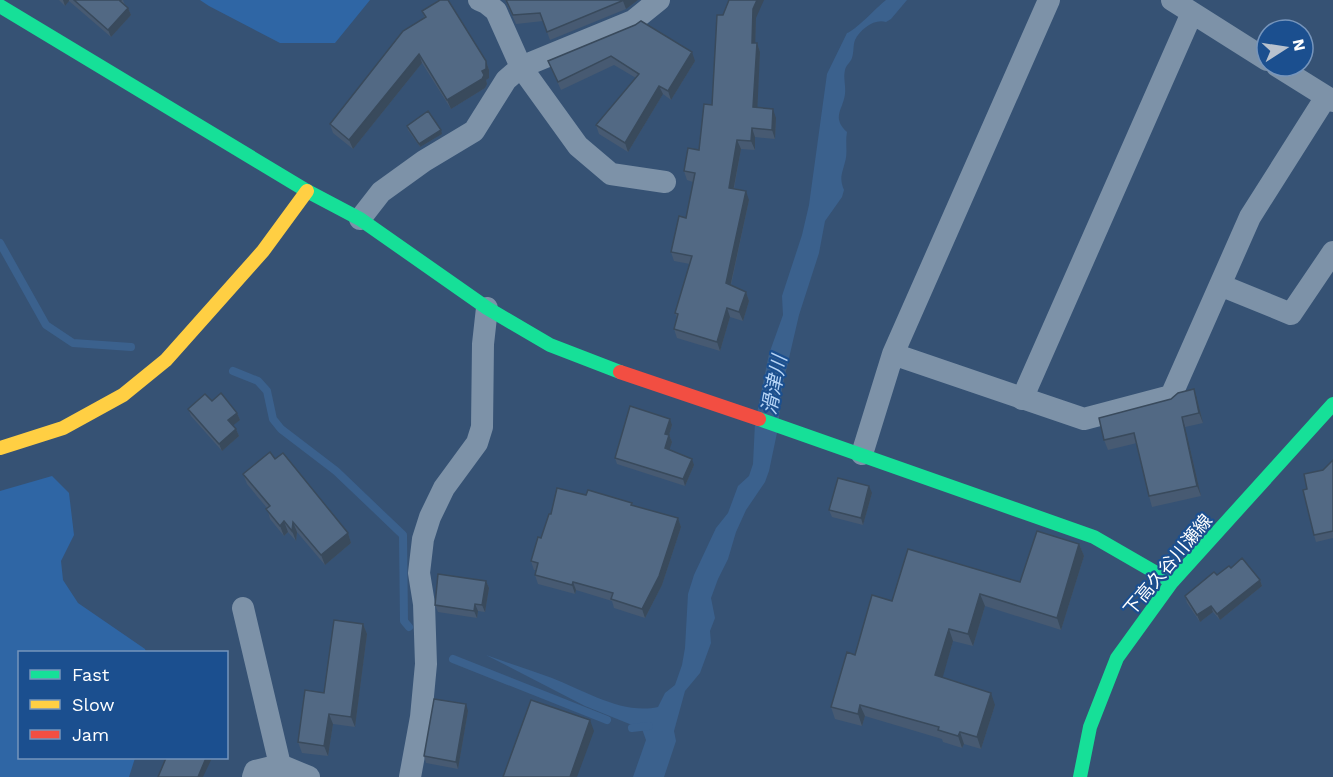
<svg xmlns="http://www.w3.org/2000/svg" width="1333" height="777" font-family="'Work Sans','Noto Sans JP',sans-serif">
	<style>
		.green { fill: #2f66a5 }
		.water { fill: #3b618d }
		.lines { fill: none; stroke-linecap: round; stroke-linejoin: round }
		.stream { stroke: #3b618d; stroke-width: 8 }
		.street { stroke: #7d92a8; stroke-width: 22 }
		.fast { stroke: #16e098; stroke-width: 14 }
		.slow { stroke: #ffcf43; stroke-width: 14 }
		.jam { stroke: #f24e42; stroke-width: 14 }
		.wall { fill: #475a72 }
		.shaded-wall { fill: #394a5c }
		.building { fill: #526984; stroke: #394a5c; stroke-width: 1.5 }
		.labels { text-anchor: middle; stroke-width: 4.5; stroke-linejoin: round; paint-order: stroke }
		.street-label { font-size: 18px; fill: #fff; stroke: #1b4f8f }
		.water-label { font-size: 20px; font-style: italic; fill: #b5d3f5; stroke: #1b4f8f }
	</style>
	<rect width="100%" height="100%" fill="#365274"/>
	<path class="green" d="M200 0H370L335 43H280L209 6Z
		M52 476 69 493 74 535 61 561 63 580 78 603 145 649 146 652H20V758H135L129 777H0V491Z"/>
	<path class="water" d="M886 0H907L891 19 886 22C875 18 860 29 855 40 853 45 854 52 852 58 850 63 846 65 845 70 843 78 846 86 845 94 843 110 831 117 847 132 845 142 848 153 845 162 842 174 839 178 844 190L842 197 825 221 819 253 799 315 782 388 778 428 769 471 765 482 746 510 736 532 728 559 718 579 711 598 715 618 710 631 711 643 700 673 685 691 674 731 676 741 664 777H633L646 740 642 729 585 706 486 655C508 663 530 670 552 678 585 691 623 715 658 707L665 693 675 685 682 665 685 648 688 594 694 575 716 528 728 513 738 486 749 476 753 464 755 423 769 354 783 315 782 296 802 235 809 205 827 74 847 33C855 31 877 7 886 0Z"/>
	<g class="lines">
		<path class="stream" d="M0 243 46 325 73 343 131 347
			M233 371 258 381 267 391 273 419 281 429 336 471 403 535 404 621 409 627
			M453 659 607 720
			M632 728 649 726"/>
		<path class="street" d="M479 0 486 3 496 11 521 67 578 146 611 174 665 182
			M1172 0 1267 60
			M1277 66 1333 101
			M360 219 381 192 424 161 474 131 506 80 521 67 633 21 659 0
			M1220 285 1250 217 1326 97
			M893 354 1049 0
			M1022 399 1192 13
			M862 454 893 354 1084 419 1171 396 1220 285 1291 314 1333 252
			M243 608 280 765
			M253 777 255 771 280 765 309 777
			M410 777 421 717 426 664 424 604 419 573 423 539 430 517 444 488 477 443 482 427 483 344 487 308"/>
		<path class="fast" d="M0 6 307 191 360 219 487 308 550 345 620 372
			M759 419 1094 537 1172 582
			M1080 777 1090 727 1117 658 1172 582 1333 404"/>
		<path class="slow" d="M0 448 63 428 123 395 166 360 263 251 307 191"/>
		<path class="jam" d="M620 372 759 419"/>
	</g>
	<path class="wall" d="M59 0H123L125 5 128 8 131 15 111 37 69 1 65 6Z
		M505 0H638L626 9 550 40 543 21 516 24Z
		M422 11 486 61 489 70V78L486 80 487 84 485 88 451 109 422 63 353 149 333 133 330 124 425 18Z
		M756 18 755 43H757L760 52 757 108 776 118 775 139 755 137V150L741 149 734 189 749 200 731 285 746 292 749 301 743 321 730 317 720 351 677 338 674 329 677 318 675 313 690 264 674 261 671 252 686 218 693 182 687 180 684 171 699 150 712 105Z
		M635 25 695 61 671 100 663 94 628 152 599 134 596 125 636 78 614 65 561 90 548 61Z
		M407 126 442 134 420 147 408 130Z
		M1197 399 1203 423 1185 427 1201 496 1152 507 1149 496 1137 443 1108 450 1104 440Z
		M212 401 237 413 240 420 233 425 236 429 239 436 222 451 191 416 188 409Z
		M672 425 669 435 672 442 669 449 694 465 685 486 617 464 615 458Z
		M275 459 348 533 351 543 325 565 297 532 296 541 288 532 284 536 270 519 267 508 247 484 243 474Z
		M1333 460V538L1316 542 1314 535 1307 489 1323 470Z
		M872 493 863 525 832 517 829 510Z
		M586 495 632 503 633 506 678 518 681 527 662 585 645 618 614 608 612 601 576 590 575 594 538 584 535 575 536 570H534L531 561 541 538Z
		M1079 544 1084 556 1061 630 985 606 973 646 953 641 942 678 995 705 981 749 964 744 962 748 943 742 942 739 865 716 862 726 835 719 831 707 855 655 892 601 1020 582Z
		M1231 568 1260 580 1262 586 1220 620 1213 612 1200 622 1187 603 1185 596 1217 575Z
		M486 581 489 588 485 612 478 611 477 618 438 612 435 605Z
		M363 624 367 634 355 727 333 724 328 756 302 753 298 742 324 693Z
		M468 711 458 769 426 763 424 756Z"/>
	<path class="shaded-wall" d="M63 0H69V1L65 6Z
		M624 0H638L626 9 623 1Z
		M757 0H764L756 18 755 52 752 43 753 9Z
		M128 8 131 15 111 37 108 30Z
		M757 43 760 52 757 116 753 107Z
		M692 52 695 61 671 100 668 91Z
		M419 54 422 63 353 149 349 140Z
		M486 61 489 70V78L486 80 487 84 485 88 451 109 447 100 482 71Z
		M659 86 663 94 628 152 625 143Z
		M773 109 776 118 775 139 772 130Z
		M752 128 755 137V150L751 141Z
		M441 130 442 134 420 147 419 144Z
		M737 140 741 149 732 197 729 188Z
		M746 191 749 200 729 292 726 283Z
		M746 292 749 301 743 321 739 312Z
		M727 308 730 317 720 351 717 342Z
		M1194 389 1197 399 1203 423 1199 413Z
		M237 413 240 420 231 427 228 420Z
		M1182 417 1185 427 1201 496 1197 486Z
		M670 419 672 425 669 435 672 442 668 454 665 448V434Z
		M236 429 239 436 222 451 219 444Z
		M692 459 694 465 685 486 683 479Z
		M869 486 872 493 863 525 861 518Z
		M678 518 681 527 662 585 645 618 642 609Z
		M284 521 288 532 284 536 280 526Z
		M293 522 297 532 296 541 292 531Z
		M348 533 351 543 325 565 321 555Z
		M1079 544 1084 556 1061 630 1057 618Z
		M1260 580 1262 586 1220 620 1217 614Z
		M486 581 489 588 485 612 482 605Z
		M573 582 576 590 575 594 572 585Z
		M980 594 985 606 973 646 968 634Z
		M475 604 478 611 477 618 474 611Z
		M1211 606 1213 612 1200 622 1197 615Z
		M363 624 367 634 355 727 351 717Z
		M949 629 953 641 940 687 935 675Z
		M991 693 995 705 981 749 977 737Z
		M466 704 468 711 458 769 456 762Z
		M860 705 865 716 862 726 858 714Z
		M329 714 333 724 328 756 324 746Z
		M590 720 594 731 577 777H570Z
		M960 732 964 744 962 748 958 736Z
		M206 758H212L203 777H198Z"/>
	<path class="building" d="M74 0H121L120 1 128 8 108 30Z
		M440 0H448L486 61V69L482 71 484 75 482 79 447 100 419 54 349 140 330 124 403 31 426 17 422 11Z
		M506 0H624L547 32 540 13 513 15Z
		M729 0H757L753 9 752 43H757L753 107 773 109 772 130 752 128 751 141 737 140 729 188 746 191 726 283 746 292 739 312 727 308 717 342 674 329 678 314 675 313 692 256 671 252 679 216 686 218 695 173 684 171 688 148 699 150 704 104 712 105 717 15H723Z
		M641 21 692 52 668 91 659 86 625 143 596 125 639 74 611 56 558 82 548 61 635 25Z
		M428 111 441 130 419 144 407 126Z
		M1194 389 1199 413 1182 417 1197 486 1149 496 1134 433 1104 440 1099 418 1171 399 1178 393Z
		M221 393 237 413 228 420 236 429 219 444 188 409 205 394 212 401Z
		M630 406 670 419 665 434 669 435 665 448 692 459 683 479 615 458Z
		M270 452 275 459 283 453 348 533 321 555 293 522 292 531 284 521 280 526 266 509 270 506 243 474Z
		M1333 460V531L1314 535 1303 490 1307 489 1304 474 1323 470Z
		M838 478 869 486 861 518 829 510Z
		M557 488 586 495 588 490 632 503 631 505 678 518 659 576 642 609 611 599 613 593 573 582 572 585 535 575 538 563 531 561 538 537 541 538 549 514H551Z
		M1037 531 1079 544 1057 618 980 594 968 634 949 629 935 675 991 693 977 737 960 732 958 736 938 730 939 727 860 705 858 714 831 707 847 652 855 655 872 595 892 601 908 549 1020 582Z
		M1242 558 1260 580 1217 614 1211 606 1197 615 1185 596 1214 572 1217 575 1229 566 1231 568Z
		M438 574 486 581 482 605 475 604 474 611 435 605Z
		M334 620 363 624 351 717 329 714 324 746 298 742 305 690 324 693Z
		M434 699 466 704 456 762 424 756Z
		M531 700 590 720 570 777H503Z
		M166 758H206L198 777H158Z"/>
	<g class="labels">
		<g class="street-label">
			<text transform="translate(1168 565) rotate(-50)" y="6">下高久谷川瀬線</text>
		</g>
		<g class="water-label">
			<text transform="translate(774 385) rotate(-79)" y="7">滑津川</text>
		</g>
	</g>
	<rect x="18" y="651" width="210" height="108" fill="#1b4f8f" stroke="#7695bc" stroke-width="1.5"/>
	<rect x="30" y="670" width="30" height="9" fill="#16e098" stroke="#7695bc" stroke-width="1.5"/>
	<text x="72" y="681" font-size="18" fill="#ffffff">Fast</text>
	<rect x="30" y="700" width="30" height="9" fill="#ffcf43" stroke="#7695bc" stroke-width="1.5"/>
	<text x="72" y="711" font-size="18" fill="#ffffff">Slow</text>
	<rect x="30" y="730" width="30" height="9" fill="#f24e42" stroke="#7695bc" stroke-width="1.5"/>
	<text x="72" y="741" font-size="18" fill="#ffffff">Jam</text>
	<g transform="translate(1285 48) rotate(78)"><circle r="28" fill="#1b4f8f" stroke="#7695bc" stroke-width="1.5"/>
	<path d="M0-4.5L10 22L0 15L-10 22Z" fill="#b9c2ce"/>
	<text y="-9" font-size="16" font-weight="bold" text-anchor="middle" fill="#ffffff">N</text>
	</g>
</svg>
